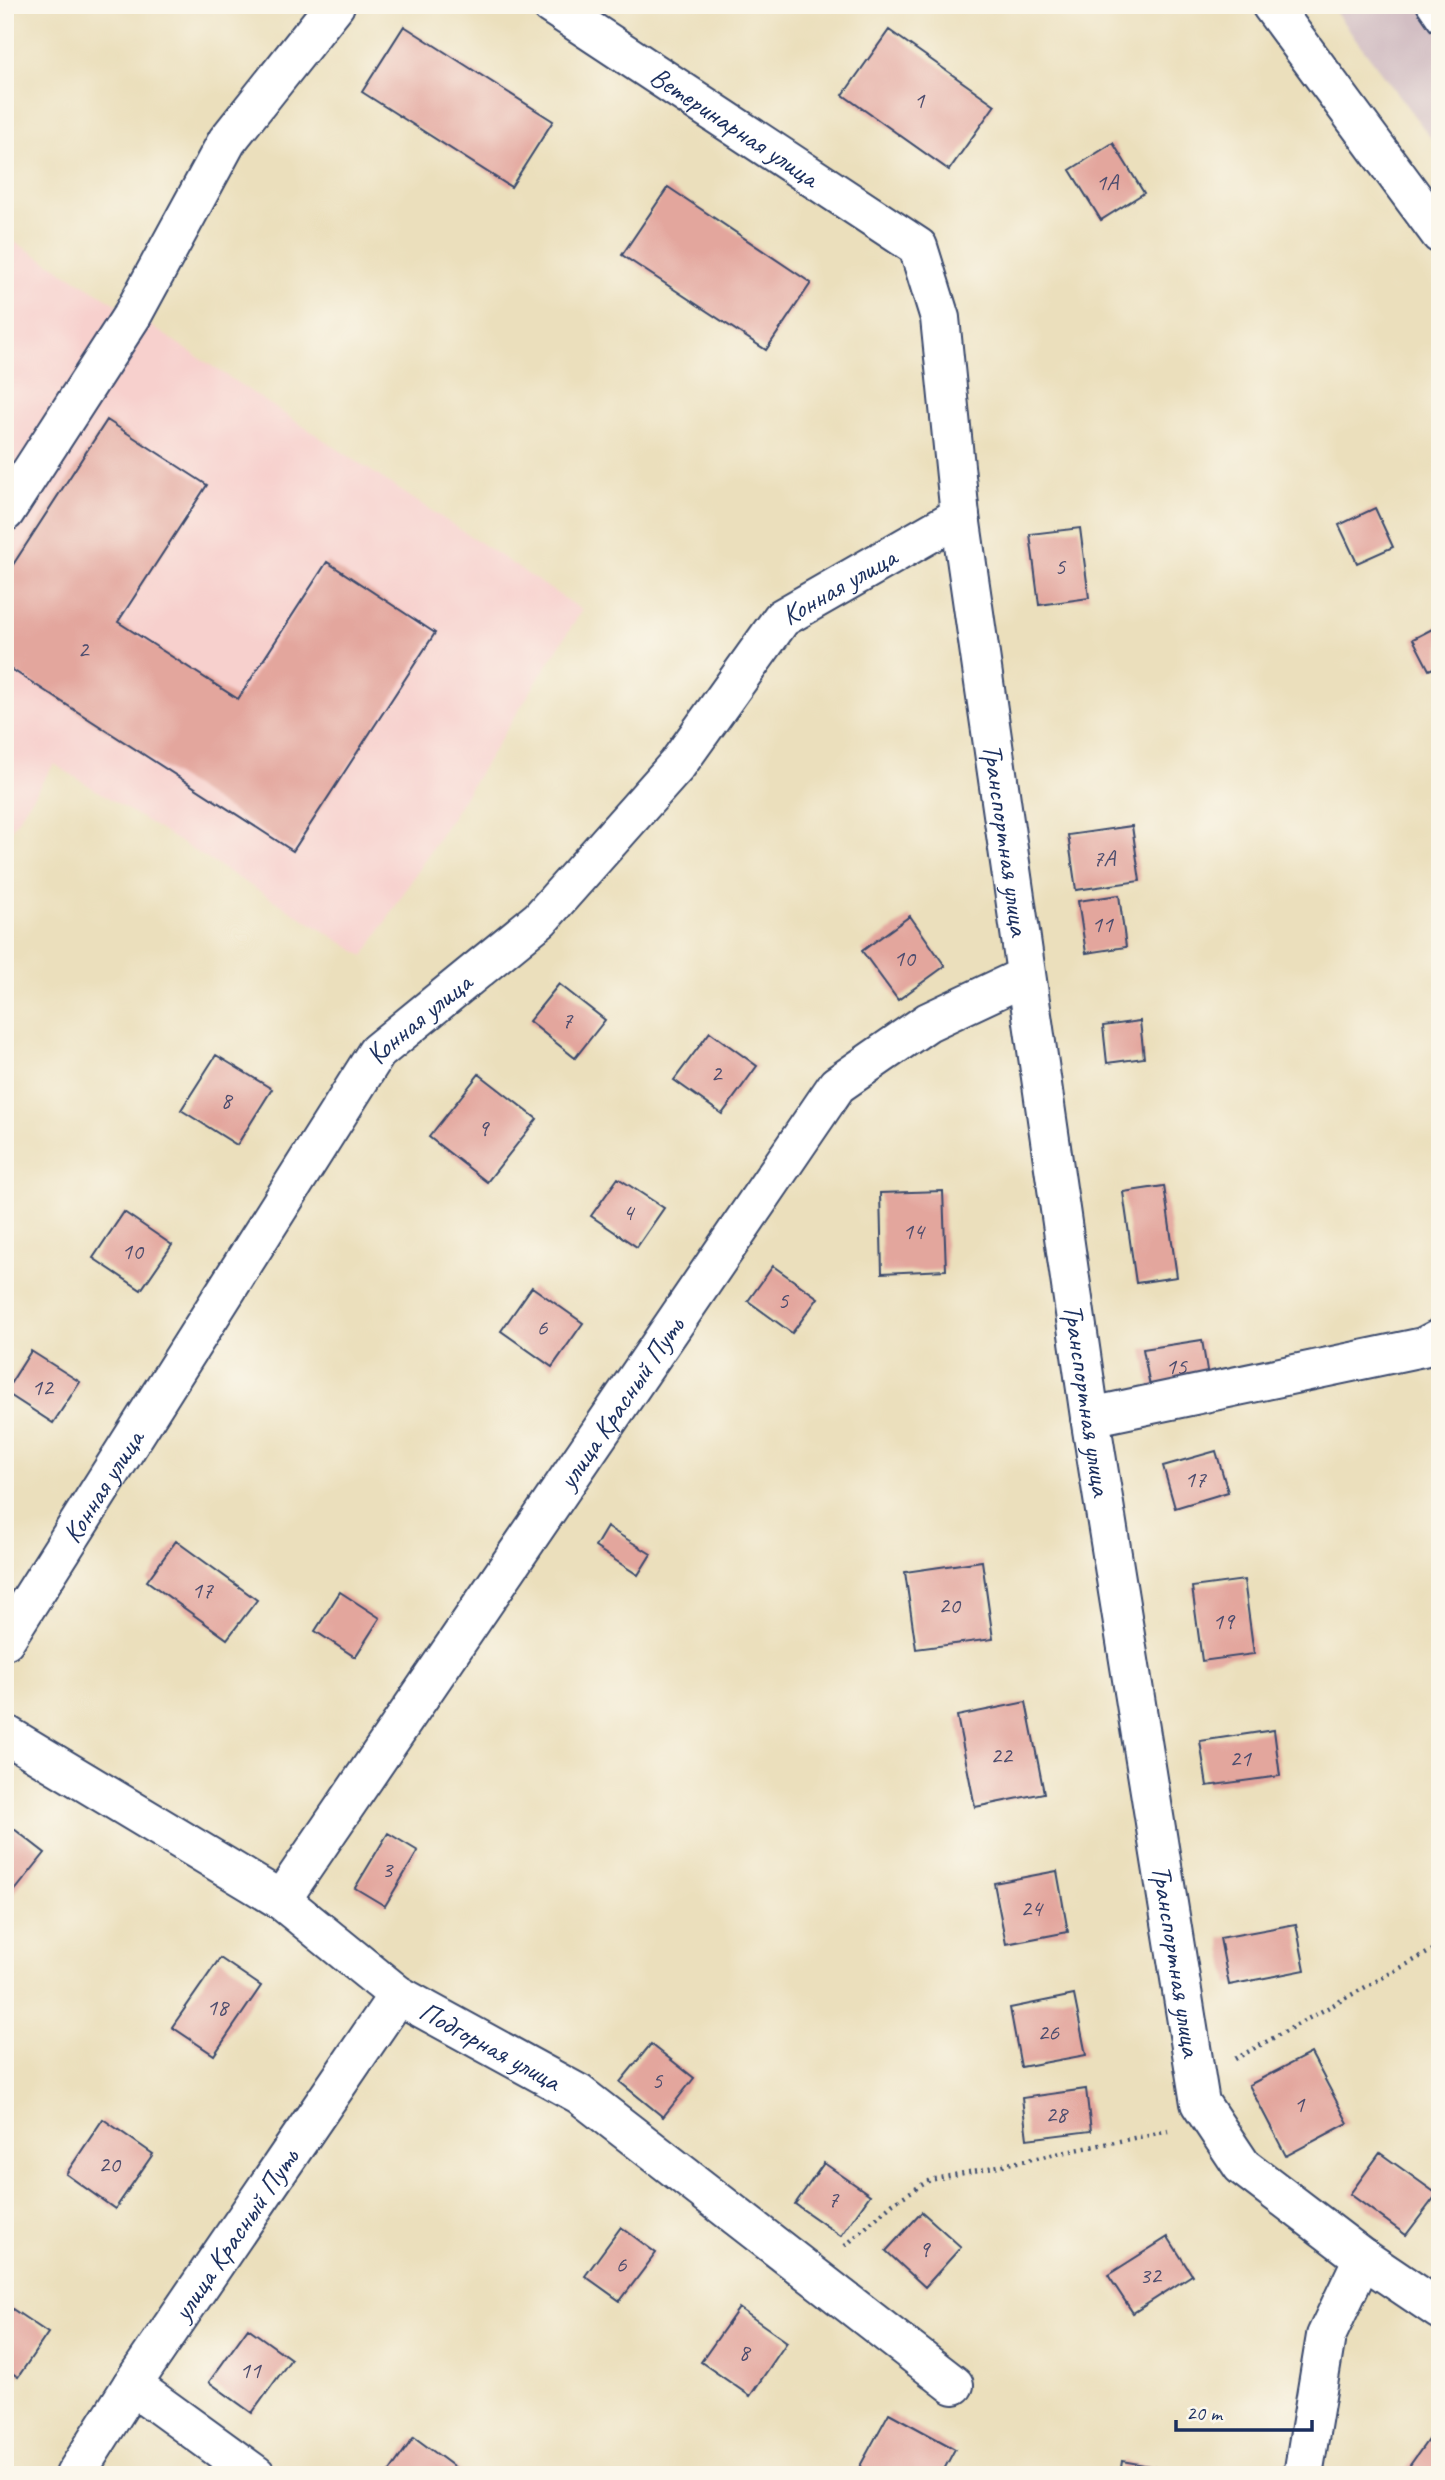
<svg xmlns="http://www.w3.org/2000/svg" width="1445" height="2480" font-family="Caveat,sans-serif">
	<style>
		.built { fill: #f7d0cd }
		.industrial { fill: #d2bec3 }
		.building { fill: #e3a69d }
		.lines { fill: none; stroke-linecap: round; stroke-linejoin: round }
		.service-casing { stroke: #3a496c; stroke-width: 28 }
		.minor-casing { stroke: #3a496c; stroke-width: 42 }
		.tertiary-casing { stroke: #3a496c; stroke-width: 42 }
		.path { stroke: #3a496c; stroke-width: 4.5; stroke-dasharray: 2 5; stroke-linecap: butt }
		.service { stroke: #fff; stroke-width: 24 }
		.minor { stroke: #fff; stroke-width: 38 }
		.tertiary { stroke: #fff; stroke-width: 38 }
		.labels { text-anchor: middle; stroke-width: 5; stroke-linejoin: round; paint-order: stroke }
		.number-label { font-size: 24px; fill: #4d4d6e }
		.street-label { font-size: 28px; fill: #1b2f5e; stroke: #fbf7ec }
	</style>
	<rect width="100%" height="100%" fill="#fbf7ec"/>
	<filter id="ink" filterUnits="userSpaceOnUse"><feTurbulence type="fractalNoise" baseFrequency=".0143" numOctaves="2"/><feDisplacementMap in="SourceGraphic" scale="14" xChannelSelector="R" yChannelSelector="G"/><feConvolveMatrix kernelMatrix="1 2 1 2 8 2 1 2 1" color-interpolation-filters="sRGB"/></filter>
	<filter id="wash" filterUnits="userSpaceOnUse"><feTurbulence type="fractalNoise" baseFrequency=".00686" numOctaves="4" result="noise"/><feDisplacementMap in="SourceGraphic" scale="28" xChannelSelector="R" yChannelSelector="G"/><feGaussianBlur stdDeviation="1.57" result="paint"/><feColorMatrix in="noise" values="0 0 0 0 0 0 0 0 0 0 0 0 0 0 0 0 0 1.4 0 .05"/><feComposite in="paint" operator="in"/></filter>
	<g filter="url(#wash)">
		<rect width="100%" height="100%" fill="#ebdfbc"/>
		<path class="built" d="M5 236 133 314 582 610 364 956 54 764 5 839Z"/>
		<path class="industrial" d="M1330 5H1440V150Z"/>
		<g id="blocks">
			<path class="building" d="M404 26 553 121 511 187 362 92Z
				M889 30 995 105 949 170 843 95Z
				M1113 143 1144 193 1101 220 1070 170Z
				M668 187 811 283 766 350 622 255Z
				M107 420 207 485 118 622 238 699 327 562 435 633 293 851 5 665V577Z
				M1375 508 1393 547 1357 563 1339 525Z
				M1080 528 1089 598 1039 605 1030 534Z
				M1440 625V665L1429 670 1413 639Z
				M1132 826 1140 881 1076 890 1068 835Z
				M1119 895 1126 947 1086 953 1078 901Z
				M910 916 945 966 898 1000 862 951Z
				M559 984 605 1020 575 1058 529 1021Z
				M1140 1021 1144 1058 1107 1063 1103 1026Z
				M710 1032 757 1066 722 1114 674 1080Z
				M216 1055 272 1089 237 1145 181 1110Z
				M479 1074 537 1119 487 1182 429 1137Z
				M618 1178 664 1208 637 1247 591 1216Z
				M1164 1186 1177 1277 1136 1283 1123 1192Z
				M943 1191 946 1270 882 1273 880 1193Z
				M124 1212 172 1245 141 1290 93 1258Z
				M773 1266 818 1298 792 1333 748 1301Z
				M532 1287 583 1323 552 1367 501 1331Z
				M1202 1340 1209 1383 1151 1392 1143 1349Z
				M31 1351 80 1382 53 1423 5 1392Z
				M1216 1451 1228 1492 1175 1508 1163 1466Z
				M607 1527 651 1554 638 1575 595 1547Z
				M176 1541 257 1600 227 1639 147 1581Z
				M982 1561 993 1639 916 1649 905 1572Z
				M1244 1580 1254 1654 1202 1661 1192 1587Z
				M340 1592 380 1618 355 1657 315 1631Z
				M1026 1702 1044 1793 975 1807 957 1716Z
				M1274 1730 1280 1776 1207 1786 1200 1741Z
				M5 1822 45 1853 5 1903Z
				M388 1833 418 1851 385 1906 355 1888Z
				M1057 1871 1068 1932 1006 1944 994 1883Z
				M1296 1924 1305 1970 1229 1985 1220 1938Z
				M220 1958 261 1986 214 2055 172 2027Z
				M1074 1995 1086 2055 1021 2067 1010 2008Z
				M651 2044 694 2078 663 2117 620 2082Z
				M1311 2053 1348 2123 1286 2156 1249 2085Z
				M1086 2089 1091 2131 1027 2139 1022 2098Z
				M103 2119 153 2154 115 2209 66 2174Z
				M1380 2153 1437 2194 1406 2235 1350 2194Z
				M824 2163 870 2195 841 2236 795 2204Z
				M922 2212 961 2247 925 2287 886 2251Z
				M621 2227 656 2253 620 2301 585 2276Z
				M1168 2237 1192 2275 1133 2313 1108 2275Z
				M5 2304 48 2333 18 2377 5 2368Z
				M739 2308 787 2342 750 2396 701 2362Z
				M248 2328 291 2359 252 2413 209 2382Z
				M889 2413 955 2449 941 2475H855Z
				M1440 2423V2475H1403Z
				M414 2437 460 2471 457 2475H387Z
				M1122 2461 1189 2473V2475H1120Z"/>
		</g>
	</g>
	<g filter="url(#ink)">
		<use href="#blocks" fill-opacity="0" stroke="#3a496c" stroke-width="2"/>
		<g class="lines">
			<g class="service-casing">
				<path id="service" d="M1429 5 1440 21"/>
			</g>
			<g class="minor-casing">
				<g id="minor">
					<path id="s1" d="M551 5 918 247 940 318 960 516 1090 1417 1200 2103 1242 2166 1363 2258 1326 2336 1303 2475"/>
					<path d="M5 512 133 314 227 141 335 5"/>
					<path d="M1090 1417 1423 1347 1440 1338"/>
					<path id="s2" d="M5 1640 377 1052 540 919 677 765 782 618 960 516"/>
					<path id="s3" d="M5 1734 281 1900 398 1995 579 2094 954 2385"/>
					<path id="s4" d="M281 1900 837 1085 928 1022 1026 976"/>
					<path d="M1363 2258 1440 2310"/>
					<path d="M132 2385 256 2475"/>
					<path id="s5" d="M75 2475 132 2385 398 1995"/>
				</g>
			</g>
			<g class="tertiary-casing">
				<path id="tertiary" d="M1271 5 1440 234"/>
			</g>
			<path class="path" d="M1235 2059 1440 1946
				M845 2246 893 2203 930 2180 1168 2131"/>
			<use href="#service" class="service"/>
			<use href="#minor" class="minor"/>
			<use href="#tertiary" class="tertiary"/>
		</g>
	</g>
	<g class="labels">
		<g class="number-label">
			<text x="919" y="108">1</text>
			<text x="1107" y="190">1А</text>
			<text x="1060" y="574">5</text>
			<text x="83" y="657">2</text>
			<text x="1104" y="866">7А</text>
			<text x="1102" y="932">11</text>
			<text x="904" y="966">10</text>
			<text x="567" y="1028">7</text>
			<text x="716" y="1081">2</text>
			<text x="226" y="1108">8</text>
			<text x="483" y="1136">9</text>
			<text x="628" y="1220">4</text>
			<text x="913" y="1239">14</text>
			<text x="132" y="1259">10</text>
			<text x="783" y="1308">5</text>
			<text x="542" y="1335">6</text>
			<text x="1176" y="1374">15</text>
			<text x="42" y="1395">12</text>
			<text x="1195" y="1487">17</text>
			<text x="202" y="1598">17</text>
			<text x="949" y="1613">20</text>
			<text x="1223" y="1629">19</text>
			<text x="1001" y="1763">22</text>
			<text x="1240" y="1766">21</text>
			<text x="387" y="1877">3</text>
			<text x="1031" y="1916">24</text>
			<text x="217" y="2015">18</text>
			<text x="1048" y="2040">26</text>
			<text x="657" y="2088">5</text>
			<text x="1299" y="2112">1</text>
			<text x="1056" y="2122">28</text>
			<text x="109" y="2172">20</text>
			<text x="833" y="2207">7</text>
			<text x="924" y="2257">9</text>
			<text x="621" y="2272">6</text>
			<text x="1150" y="2283">32</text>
			<text x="744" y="2360">8</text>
			<text x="250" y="2378">11</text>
		</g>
		<g class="street-label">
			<text dy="10" stroke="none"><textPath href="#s1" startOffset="220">Ветеринарная улица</textPath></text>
			<text dy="10" stroke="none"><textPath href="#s2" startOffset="1358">Конная улица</textPath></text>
			<text dy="10" stroke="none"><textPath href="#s1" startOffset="1040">Транспортная улица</textPath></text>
			<text dy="10" stroke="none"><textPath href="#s2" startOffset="749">Конная улица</textPath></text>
			<text dy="10" stroke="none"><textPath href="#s1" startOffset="1606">Транспортная улица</textPath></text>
			<text dy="10" stroke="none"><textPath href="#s4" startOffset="602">улица Красный Путь</textPath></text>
			<text dy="10" stroke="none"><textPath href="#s2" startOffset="182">Конная улица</textPath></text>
			<text dy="10" stroke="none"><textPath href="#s1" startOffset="2174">Транспортная улица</textPath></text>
			<text dy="10" stroke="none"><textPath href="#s3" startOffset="578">Подгорная улица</textPath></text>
			<text dy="10" stroke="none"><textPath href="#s5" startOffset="289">улица Красный Путь</textPath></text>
		</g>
	</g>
	<rect width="1445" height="2480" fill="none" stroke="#fbf7ec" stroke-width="28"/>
	<path d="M1176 2420v10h136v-10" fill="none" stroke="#1b2f5e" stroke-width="3.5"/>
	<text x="1186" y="2420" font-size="21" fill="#1b2f5e" stroke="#fbf7ec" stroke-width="5" paint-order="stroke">20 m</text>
</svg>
